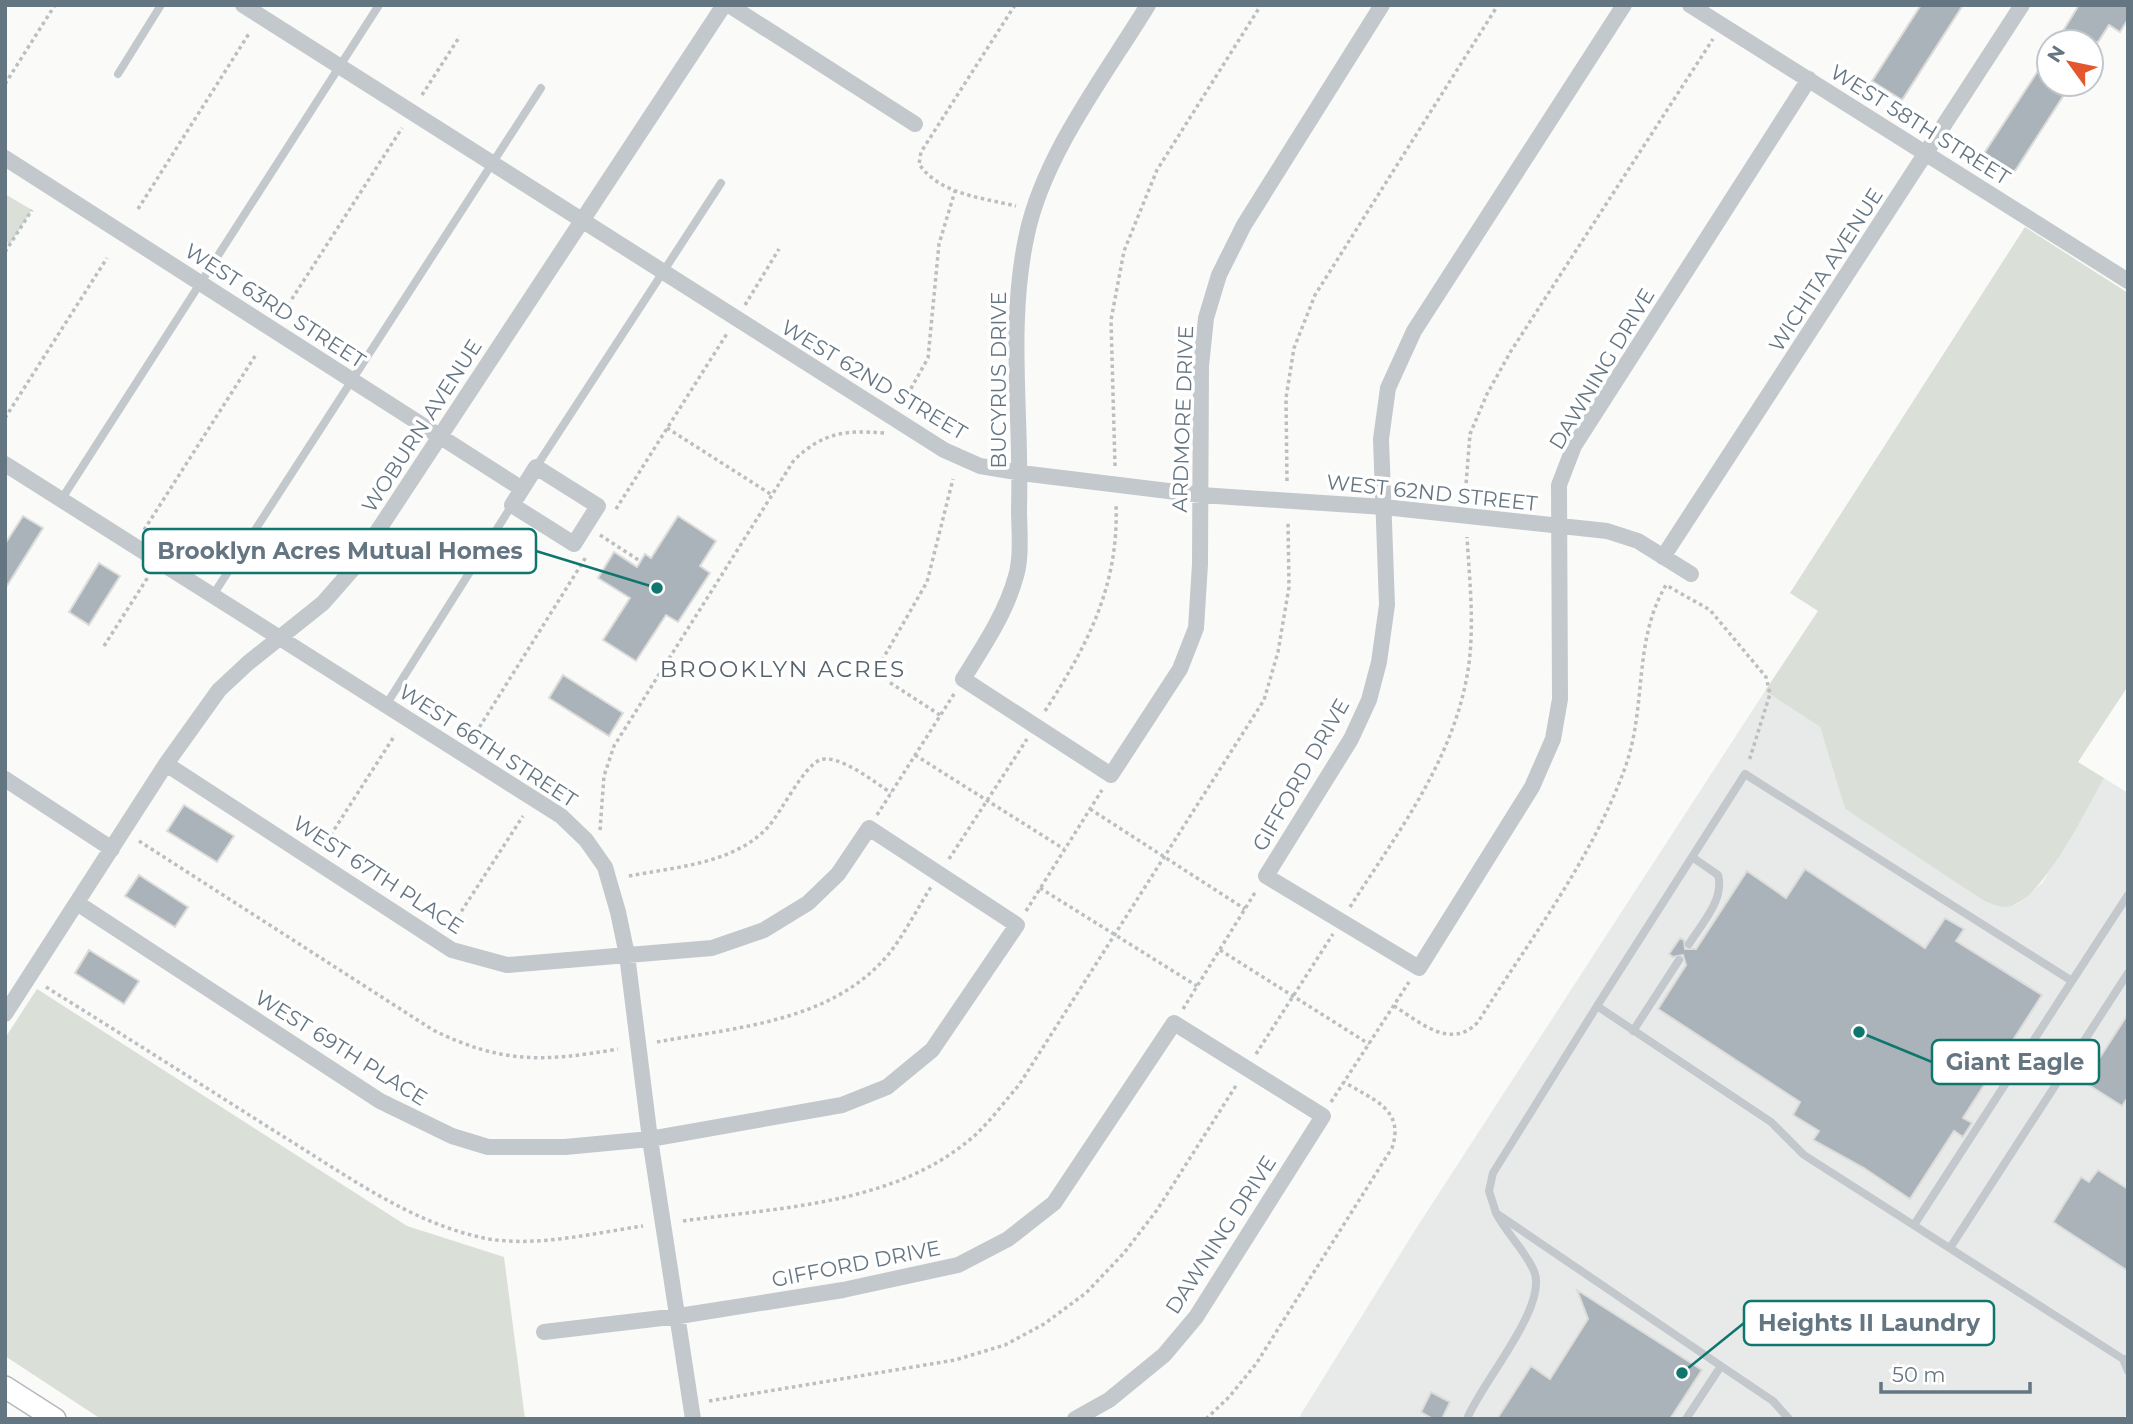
<svg xmlns="http://www.w3.org/2000/svg" width="2133" height="1424" font-family="Montserrat,sans-serif">
	<style>
		.built { fill: #e8e9e9 }
		.green { fill: #dadfd7 }
		.building { fill: #aab3b9; stroke: #dcdcda; stroke-width: 2 }
		.lines { fill: none; stroke-linecap: round; stroke-linejoin: round }
		.secondary-casing { stroke: #b3babf; stroke-width: 24 }
		.path { stroke: #bbbfc2; stroke-width: 3.5; stroke-dasharray: 3.5 3.5; stroke-linecap: butt }
		.service { stroke: #c3c8cc; stroke-width: 8 }
		.minor { stroke: #c3c8cc; stroke-width: 16 }
		.secondary { stroke: #fff; stroke-width: 21 }
		.labels { text-anchor: middle; stroke-width: 7; stroke-linejoin: round; paint-order: stroke }
		.street-label { font-size: 21px; fill: #657683; stroke: #fff }
		.neighbourhood-label { font-size: 23px; letter-spacing: 2px; fill: #57646e; stroke: #fff }
		.leader { fill: none; stroke: #0f766e; stroke-width: 2.5 }
		.callout-dot { fill: #0f766e; stroke: #fff; stroke-width: 2.5 }
		.callout { fill: #fff; stroke: #0f766e; stroke-width: 2.5 }
		.callout-label { font-size: 23px; text-anchor: middle; font-weight: bold; fill: #657683 }
	</style>
	<rect width="100%" height="100%" fill="#fafaf8"/>
	<path class="built" d="M1765 691 1820 727 1845 809 1984 901 2005 907 2018 904 2043 882 2104 778 2128 793V1412L2123 1419H1298L1417 1227Z"/>
	<path class="green" d="M5 194 32 210 10 244 5 241Z
		M2025 227 2128 293V686L2078 762 2104 778C2087 807 2040 907 2005 907 1999 907 1990 903 1984 901L1845 809 1820 727 1765 691 1818 611 1790 593Z
		M37 989 407 1226 504 1257 525 1419H101L5 1356V1038Z"/>
	<path class="building" d="M1921 5H1963L1902 100 1872 81Z
		M2079 5H2128V19L2120 32 2109 25 2098 42H2069L2060 36Z
		M2049 54V84H2071L2013 174 1983 155Z
		M23 516 43 528 5 589V544Z
		M678 516 716 541 700 566 710 573 678 622 666 615 636 661 603 640 630 598 598 578 614 552 637 567 645 554 651 558Z
		M99 563 120 576 89 625 69 612Z
		M563 675 623 713 609 736 549 698Z
		M184 805 234 836 217 862 167 831Z
		M1805 869 1925 948 1945 918 1964 929 1956 941 2042 995 1963 1118 1972 1123 1963 1137 1954 1131 1910 1199 1864 1168 1813 1140 1819 1131 1793 1115 1800 1102 1658 1009 1686 965 1683 955 1673 957 1669 954 1680 938 1684 940 1685 949H1696L1747 871 1786 898Z
		M139 875 188 907 175 927 125 896Z
		M89 950 139 981 124 1004 75 973Z
		M2128 1014V1097L2122 1106 2084 1082Z
		M2098 1170 2128 1189V1271L2053 1222 2081 1177 2089 1182Z
		M1577 1290 1702 1370 1670 1419H1497L1531 1366 1550 1379 1588 1319Z
		M1431 1392 1450 1402 1442 1419H1433L1421 1412Z"/>
	<g class="lines">
		<g class="secondary-casing">
			<path id="secondary" d="M5 1387 55 1419"/>
		</g>
		<path class="path" d="M1015 5 921 152 919 164C940 195 984 198 1016 206
			M5 84 55 5
			M422 95 460 36
			M138 209 250 32
			M5 252 32 210
			M288 305 402 128
			M745 305 779 249
			M904 401 928 358 939 244 955 191
			M5 418 107 258
			M667 428 772 495
			M1115 466 1111 320 1124 251 1157 170 1261 5
			M1287 481 1286 398 1294 348 1315 295 1498 5
			M1465 497 1470 434 1487 394 1511 351 1713 39
			M616 509 728 332
			M144 530 257 353
			M600 535 640 561
			M104 646 148 577
			M1045 711C1087 646 1119 586 1116 505
			M940 715 889 682 881 662 927 582 953 479
			M472 739 586 557
			M915 755 1064 849
			M1090 809 1245 909
			M877 815 954 694
			M600 830 604 776 614 746 794 460C824 432 845 430 884 433
			M139 841 433 1030C502 1064 544 1062 618 1049
			M323 847 395 735
			M949 859 1027 739
			M629 876C675 867 734 864 768 827 782 811 803 767 820 760 838 753 876 783 891 793
			M1040 888 1197 986
			M1350 907C1394 838 1447 769 1465 686 1476 638 1470 587 1467 537
			M1026 911 1102 790
			M450 929 523 816
			M1220 950 1369 1044
			M46 987C123 1035 199 1083 276 1132 342 1172 412 1225 489 1239 539 1247 594 1233 643 1226
			M1394 1006C1420 1022 1451 1051 1478 1022 1530 939 1593 858 1626 765 1647 703 1633 641 1666 585L1710 610 1766 677 1770 694 1749 761
			M1183 1009 1256 891
			M657 1042C738 1027 831 1022 888 955 904 935 917 909 931 887
			M1256 1054 1333 934
			M1331 1102 1409 982
			M683 1221C781 1207 894 1205 973 1137 990 1122 1004 1102 1019 1085L1264 700 1278 652 1289 587 1288 521
			M709 1401 955 1360 1005 1345 1044 1324 1086 1293 1124 1253 1157 1210 1237 1084
			M1206 1419 1229 1397 1256 1364 1392 1148C1405 1109 1373 1100 1344 1082"/>
		<path class="service" d="M118 74 161 5
			M536 467 721 183
			M61 500 379 5
			M213 595 541 88
			M386 705 512 505
			M1689 944C1701 925 1725 899 1718 875L1692 857
			M2072 981 2128 895
			M1597 1006 1745 774 2072 981 1914 1225
			M1633 1031 1679 960
			M1496 1213 1489 1191 1493 1173 1597 1006 1771 1122 1804 1155 2123 1359H2128
			M1950 1248 2128 973
			M2123 1359 2128 1371
			M1721 1366 1773 1401 1789 1419
			M1467 1419C1481 1383 1549 1306 1534 1271 1525 1250 1506 1233 1496 1213L1721 1366 1686 1419"/>
		<path class="minor" d="M243 5 944 450 980 466 1021 473 1201 495 1384 507 1607 531 1638 541 1691 574
			M729 5 915 124
			M1148 5C1106 74 1044 154 1027 234 1007 324 1022 417 1019 508 1019 529 1022 556 1016 576 1006 613 983 647 963 679L1111 775 1180 669 1196 628 1200 564 1201 366 1206 318 1219 275 1244 225 1382 5
			M1624 5 1414 331 1388 388 1381 439 1387 605 1379 662 1369 700 1351 739 1266 876 1419 968 1532 787 1553 739 1560 699 1559 485 1574 446 1809 79
			M1690 5 2128 281
			M5 158 522 489
			M5 464 561 816 586 840 605 867 618 912 627 955 650 1139 693 1419
			M536 467 598 506 574 544 512 505Z
			M1663 557 2022 5
			M5 779 112 849
			M77 903 380 1101 452 1136 488 1147H565L650 1139 842 1105 887 1087 932 1050 1017 925 869 828 838 874 808 903 764 930 712 948 507 965 452 950 166 764
			M5 1014 166 764 219 690 248 663 323 603 352 570 724 5
			M544 1332 679 1316 843 1290 958 1265 1008 1239 1054 1203 1174 1023 1323 1116 1196 1317 1164 1355 1109 1400 1075 1419"/>
		<use href="#secondary" class="secondary"/>
	</g>
	<g class="labels">
		<g class="street-label">
			<text transform="translate(1920 125) rotate(32)" y="7">WEST 58TH STREET</text>
			<text transform="translate(1826 270) rotate(-57)" y="7">WICHITA AVENUE</text>
			<text transform="translate(275 306) rotate(33)" y="7">WEST 63RD STREET</text>
			<text transform="translate(1602 369) rotate(-59)" y="7">DAWNING DRIVE</text>
			<text transform="translate(874 380) rotate(31)" y="7">WEST 62ND STREET</text>
			<text transform="translate(999 380) rotate(-90)" y="7">BUCYRUS DRIVE</text>
			<text transform="translate(1183 419) rotate(-88)" y="7">ARDMORE DRIVE</text>
			<text transform="translate(422 426) rotate(-57)" y="7">WOBURN AVENUE</text>
			<text transform="translate(1432 493) rotate(6)" y="7">WEST 62ND STREET</text>
			<text transform="translate(488 746) rotate(33)" y="7">WEST 66TH STREET</text>
			<text transform="translate(1301 775) rotate(-60)" y="7">GIFFORD DRIVE</text>
			<text transform="translate(378 875) rotate(33)" y="7">WEST 67TH PLACE</text>
			<text transform="translate(341 1048) rotate(32)" y="7">WEST 69TH PLACE</text>
			<text transform="translate(1221 1235) rotate(-57)" y="7">DAWNING DRIVE</text>
			<text transform="translate(856 1264) rotate(-11)" y="7">GIFFORD DRIVE</text>
		</g>
		<g class="neighbourhood-label">
			<text x="783" y="677">BROOKLYN ACRES</text>
		</g>
	</g>
	<path class="leader" d="M657 588L536 551M1859 1032L1932 1062M1682 1373L1744 1323"/>
	<g class="callout-dot">
		<circle cx="657" cy="588" r="7"/>
		<circle cx="1859" cy="1032" r="7"/>
		<circle cx="1682" cy="1373" r="7"/>
	</g>
	<g class="callout">
		<rect x="143" y="529" width="393" height="44" rx="7"/>
		<rect x="1932" y="1040" width="167" height="44" rx="7"/>
		<rect x="1744" y="1301" width="250" height="44" rx="7"/>
	</g>
	<g class="callout-label">
		<text x="340" y="559">Brooklyn Acres Mutual Homes</text>
		<text x="2015" y="1070">Giant Eagle</text>
		<text x="1869" y="1331">Heights II Laundry</text>
	</g>
	<rect width="2133" height="1424" fill="none" stroke="#657683" stroke-width="14"/>
	<g transform="translate(2070 63) rotate(303)"><circle r="33" fill="#ffffff" stroke="#c1c8cd" stroke-width="2"/>
	<path d="M0-5L12 26L0 18L-12 26Z" fill="#e4572e"/>
	<text y="-10" font-size="19" font-weight="bold" text-anchor="middle" fill="#657683">N</text>
	</g>
	<path d="M1881 1382v10h149v-10" fill="none" stroke="#657683" stroke-width="3.5"/>
	<text x="1892" y="1382" font-size="21" fill="#657683" stroke="#ffffff" stroke-width="5" paint-order="stroke">50 m</text>
</svg>
